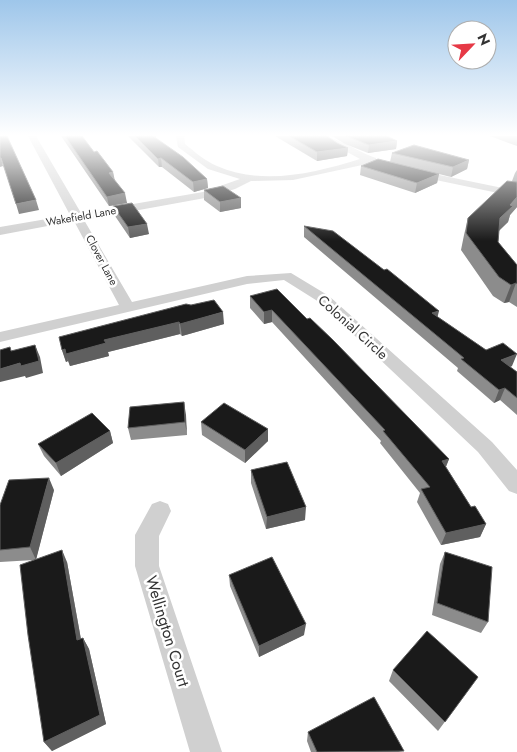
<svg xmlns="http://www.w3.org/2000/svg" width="517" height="752" font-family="Jost,sans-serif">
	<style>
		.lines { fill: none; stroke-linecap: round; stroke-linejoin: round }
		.minor { fill: #d0d0d0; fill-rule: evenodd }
		.wall { fill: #8c8c8c }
		.shaded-wall { fill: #5f5f5f }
		.building { fill: #1a1a1a; stroke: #5f5f5f }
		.labels { text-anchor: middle; stroke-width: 5; stroke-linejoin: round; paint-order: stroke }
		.far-street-label { font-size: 11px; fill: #333; stroke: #fff }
		.street-label { font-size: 14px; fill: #333; stroke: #fff }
		.near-street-label { font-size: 16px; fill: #333; stroke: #fff }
	</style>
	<rect width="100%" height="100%" fill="#fff"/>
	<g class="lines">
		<path class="minor" d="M28 136H36L81 213 203 192 240 179 208 169 178 147 176 136H184L185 144C195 152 205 161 217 166 262 186 315 173 360 159L318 136C338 136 357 152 376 158V162L293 180 251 181 235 189 205 198 84 220 132 302 247 276 291 273 329 296 492 442 517 470V494L509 491 478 452 319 302 284 280 247 284 0 342V332L119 305 74 221 0 235V227L70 215Z
			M415 170 517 191V197L412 175 410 173Z
			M160 501 168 504 171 511 159 536V566L222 752H190L135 566V535L152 504Z"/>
	</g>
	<path class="wall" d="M61 136H82L94 152 113 172 114 179 127 203 109 206Z
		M128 136H156V138L207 179 208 188 194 192 162 167H159Z
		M275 136H327L337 143 348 148 347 156 317 161Z
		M332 136H387L397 141 396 149 368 153 345 144Z
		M490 136H517V146Z
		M392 153 469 160 467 169 451 177 423 170 439 174 437 183 415 193 360 175 361 166 390 162Z
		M517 170V207L510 215 508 222 499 231 498 242 517 265V307L509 302 504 303 493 296 461 250 464 235 468 218 512 181 515 173Z
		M204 190 241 198V208L220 212 204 200Z
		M113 206 149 234 130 238 115 216Z
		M304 226 486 350 512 366 510 367 517 372V415L500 400 494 403 457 371 458 368 304 237Z
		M250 296 307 319 449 459 446 467 471 507 486 524 480 537 441 545 417 502 420 493 380 443 381 441 272 322 264 324 250 308Z
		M186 304 224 324 182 336 180 334 108 352 109 356 70 366 68 361 66 362 62 350Z
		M184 402 187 435 131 440 128 428Z
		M201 422 268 429V441L245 463 202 435Z
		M110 431 113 443 61 476 44 456 38 444Z
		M251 470 305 520 266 529 251 483Z
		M54 490 36 559 67 562 81 639 83 638 89 649 106 724 52 751 44 742 34 560 0 562V505Z
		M445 552 488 622 481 633 432 615 440 564Z
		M229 575 304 635 259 657 230 586Z
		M393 670 478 677 438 731 389 681Z
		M308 732 403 752H311L307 741Z"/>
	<path class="shaded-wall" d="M397 141 396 149 368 153 369 145Z
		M348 148 347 156 317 161V152Z
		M0 158H1L3 166 0 167Z
		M161 158 162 167H159L158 159Z
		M469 160 467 169 451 177 453 167Z
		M113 172 115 181 109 173Z
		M439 174 437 183 415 193 417 183Z
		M207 179 208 188 194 192 193 182Z
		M125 193 127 203 109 206 107 197Z
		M517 197V207L510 215 508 222 495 234 500 218Z
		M241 198V208L220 212V202Z
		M36 200 39 210 19 214 16 204Z
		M147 224 149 234 130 238 128 227Z
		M516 283 509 302 504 303 511 285Z
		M272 310V322L264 324V312Z
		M439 311 436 323 432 313Z
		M223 312 224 324 182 336 180 324Z
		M179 322 180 334 108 352 109 356 70 366 66 354 104 340Z
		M35 345 40 357 43 373 26 378 25 376 0 382V369L20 363Z
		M65 349 68 361 66 362 62 350Z
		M517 354 512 366 496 372 501 360Z
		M505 388 500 400 494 403 499 390Z
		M184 402 186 415 187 435 185 422Z
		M268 429V441L245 463V450Z
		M110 431 113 443 61 476 56 463Z
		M449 459 444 471 442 461Z
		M49 478 54 490 36 560 30 547Z
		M306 507 305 520 266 529 267 517Z
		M486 524 480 537 441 545 446 533Z
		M62 550 67 562 83 651 77 640Z
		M306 624 304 635 259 657V646Z
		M83 638 89 649 106 724 52 751 44 742Z"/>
	<path class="building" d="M0 136H7L36 200 16 204 1 158H0Z
		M65 136H82L94 152 97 151 113 172 109 173 125 193 107 197Z
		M135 136H153L183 157 207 179 193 182 161 158 158 159Z
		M289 136H327L337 143 348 148 317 152Z
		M346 136H387L397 141 369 145Z
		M414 145 469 160 453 167 392 153Z
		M378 159 439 174 417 183 361 166Z
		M507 181 517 182V197L510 205 513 206 500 218 498 242 517 265V284L516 283 511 285 499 277 466 233 468 218Z
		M223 186 241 198 220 202 204 190Z
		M132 203 147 224 128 227 113 206Z
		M304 226 333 231 384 270 387 269 439 311 432 313 486 350 503 343 517 354 501 360 517 372V398L505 388 499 390 461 359 464 358Z
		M277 289 307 319 310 318 333 340 449 459 442 461 471 507 475 506 486 524 446 533 421 489 430 487 383 431 385 430 272 310 264 312 250 296Z
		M214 300 223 312 180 324 179 322 104 340 106 343 66 354 65 349 62 350 59 337 186 304 191 305Z
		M35 345 39 361 21 366 20 363 0 369V350L10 347 11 351Z
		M184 402 185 422 128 428 130 407Z
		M224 403 268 429 245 450 201 422Z
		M92 413 110 431 56 463 38 444Z
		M287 462 306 507 267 517 251 470Z
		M49 478 30 547 0 550V505L9 480Z
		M62 550 77 640 83 638 100 715 44 742 28 635 20 565Z
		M445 552 492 567 488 622 437 603Z
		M272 557 306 624 259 646 229 575Z
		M427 631 478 677 445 722 393 670Z
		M374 697 404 751 317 752 308 732Z"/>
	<linearGradient id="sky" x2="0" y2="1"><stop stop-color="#9ec6ea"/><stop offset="0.56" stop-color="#fff"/><stop offset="1" stop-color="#fff" stop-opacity="0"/></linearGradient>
	<rect width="517" height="241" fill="url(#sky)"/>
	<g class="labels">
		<g class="far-street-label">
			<text transform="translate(81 216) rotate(-10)" y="4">Wakefield Lane</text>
			<text transform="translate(102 260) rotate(62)" y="4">Clover Lane</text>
		</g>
		<g class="street-label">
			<text transform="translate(353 327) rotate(42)" y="5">Colonial Circle</text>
		</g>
		<g class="near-street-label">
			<text transform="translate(168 631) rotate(73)" y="6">Wellington Court</text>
		</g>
	</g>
	<g transform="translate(472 45) rotate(65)"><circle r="24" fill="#ffffff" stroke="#adadad"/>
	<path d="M0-4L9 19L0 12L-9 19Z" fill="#e63946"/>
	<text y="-8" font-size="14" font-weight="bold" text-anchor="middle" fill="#333333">N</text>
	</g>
</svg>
